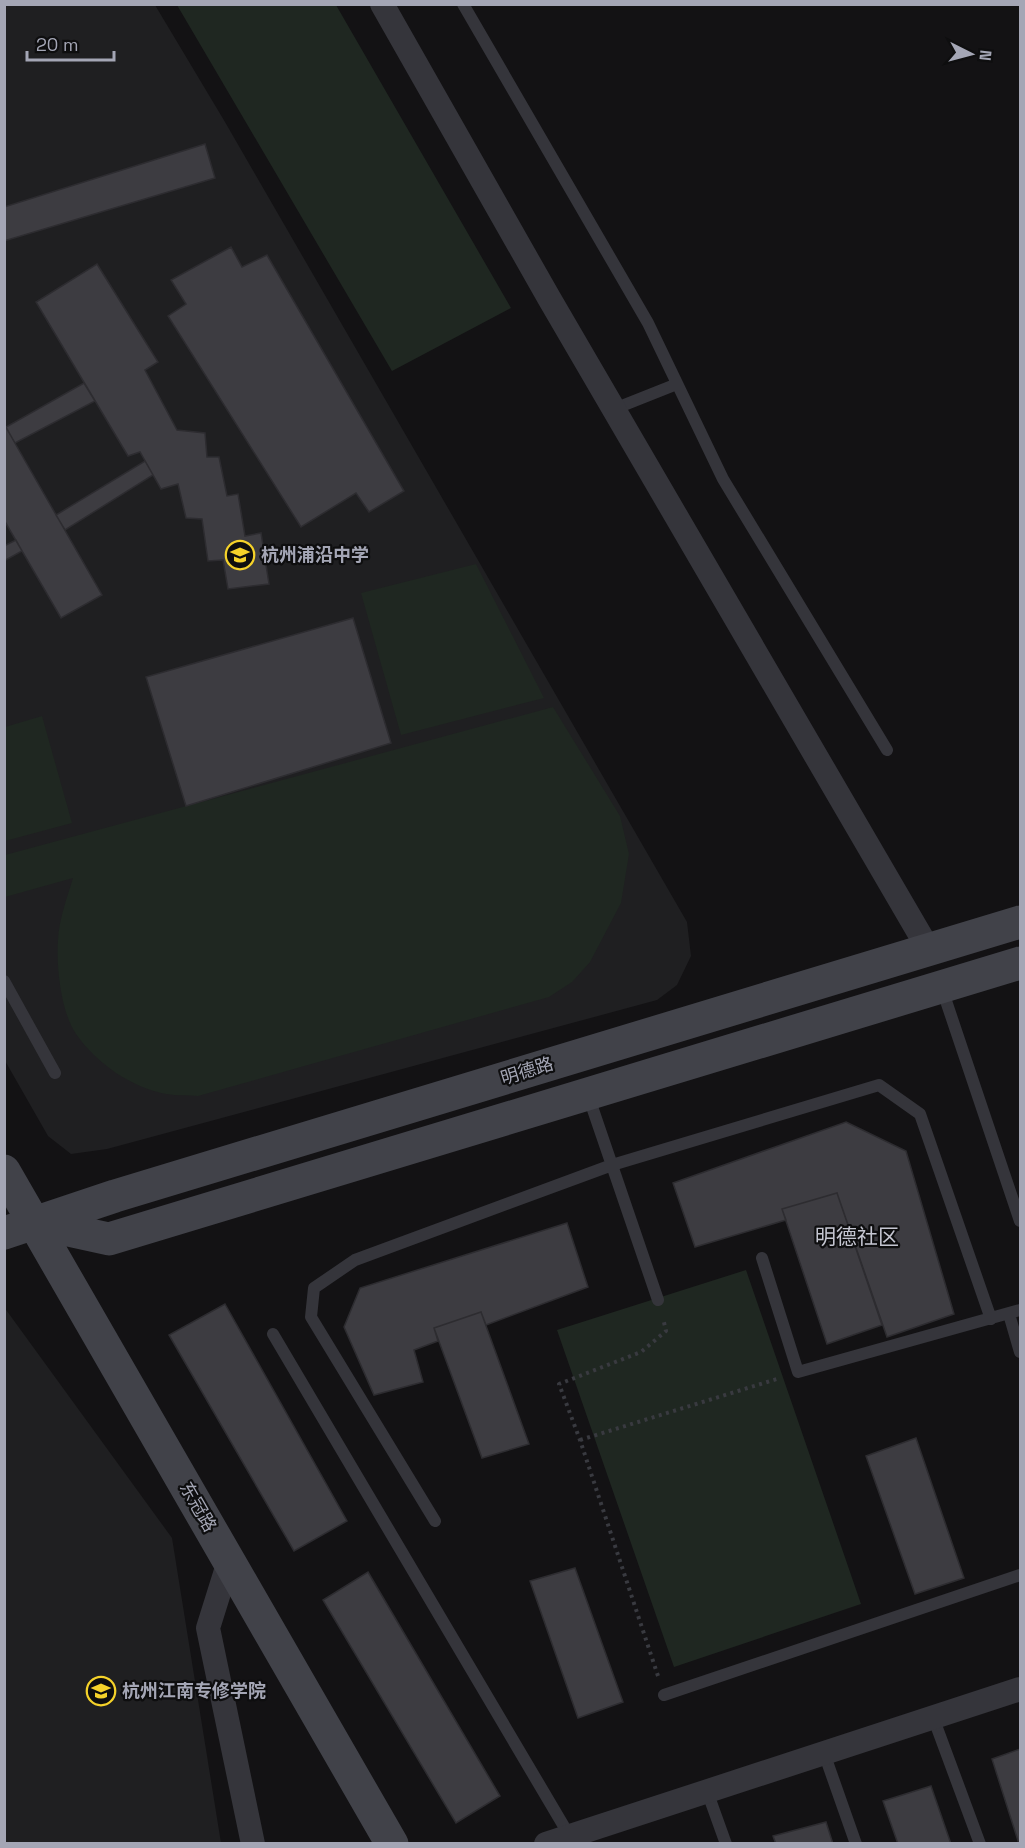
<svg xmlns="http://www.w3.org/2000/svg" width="1025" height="1848" font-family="'Space Grotesk','Noto Sans SC',sans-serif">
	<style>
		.built { fill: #1f1f21 }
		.green { fill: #1f2721 }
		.building { fill: #3d3c41; stroke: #2d2c30; stroke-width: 1.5 }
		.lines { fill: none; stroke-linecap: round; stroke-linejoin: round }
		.path { stroke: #393a40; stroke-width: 4; stroke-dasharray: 3 4.5; stroke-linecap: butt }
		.lane { stroke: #35353b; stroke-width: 12 }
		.street { stroke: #35353b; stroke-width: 24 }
		.secondary { stroke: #414249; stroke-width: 33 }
		.labels { text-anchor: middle; stroke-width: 4.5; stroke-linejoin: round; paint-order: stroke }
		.poi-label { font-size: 18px; font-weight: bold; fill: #a4a6b5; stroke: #0e0e0f; text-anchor: start }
		.street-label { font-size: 18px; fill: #a4a6b5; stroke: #0e0e0f }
		.quarter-label { font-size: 21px; fill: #c5c6d1; stroke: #0e0e0f }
	</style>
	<rect width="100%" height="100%" fill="#131214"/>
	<path class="built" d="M4 5H155L225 122 687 922 691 956 677 985 657 1000 107 1149 71 1154 48 1136 4 1059Z
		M4 1307 172 1538 221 1843H5Z"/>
	<path class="green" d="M177 5H336L511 308 392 371Z
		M476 564 544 698 401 735 361 593Z
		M553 707 620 816 629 854 621 903 590 962 572 982 549 997 198 1096C188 1095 176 1096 166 1094 131 1087 97 1064 76 1034 61 1012 56 967 58 940 59 919 67 898 73 878L5 897V855Z
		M42 716 72 823 5 841V727Z
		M746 1270 861 1604 674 1667 557 1330Z"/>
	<path class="building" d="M205 144 215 178 4 241V207Z
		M231 247 242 267 267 255 404 491 369 512 356 493 301 527 168 316 186 304 171 280Z
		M97 264 158 362 145 370 177 430 205 433 207 457H219L227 496 238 494 245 536 261 533 269 584 228 589 223 560 208 561 202 519 186 518 178 484 161 489 140 452 128 456 36 302Z
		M84 383 95 401 15 443 6 427Z
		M4 424 102 595 61 618 4 520Z
		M145 461 153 475 65 530 56 515Z
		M16 540 22 551 4 561V546Z
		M353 618 391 743 186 806 146 677Z
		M846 1122 906 1151 954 1314 887 1337 837 1193 782 1209 786 1220 695 1247 673 1183Z
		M837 1193 882 1325 827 1344 782 1209Z
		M567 1223 588 1287 486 1325 481 1312 434 1328 438 1341 414 1350 423 1382 374 1395 344 1327 360 1288Z
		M225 1304 347 1521 294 1551 169 1335Z
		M481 1312 529 1444 482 1458 434 1328Z
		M916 1438 964 1578 915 1594 866 1456Z
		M575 1568 623 1702 578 1718 530 1581Z
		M368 1572 500 1796 456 1823 323 1600Z
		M1020 1749V1844H1019L992 1759Z
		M931 1786 951 1844H898L883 1801Z
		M826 1822 833 1844H776L773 1836Z"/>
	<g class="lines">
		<path class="path" d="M580 1440 780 1378
			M658 1676 580 1440 559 1384 641 1352 666 1331 663 1318"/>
		<path class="lane" d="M463 4 648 323 723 479 887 750
			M614 409 677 384
			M4 981 55 1073
			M942 989 1020 1221
			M588 1095 658 1300
			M762 1258 798 1372 1020 1310
			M1009 1314 1020 1352
			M273 1334 572 1840
			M435 1521 311 1317 314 1288 355 1260 612 1165 879 1085 920 1114 991 1319
			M664 1695 1020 1575
			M933 1717 980 1844
			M824 1753 856 1844
			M707 1791 726 1844"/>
		<path class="street" d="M382 4 549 298 929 950
			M229 1561 208 1628 253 1844
			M546 1844 1020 1689"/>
		<path class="secondary" d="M4 1171 392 1844
			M36 1223 109 1239 1020 963
			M4 1233 115 1196 1020 922"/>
	</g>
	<defs>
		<g id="school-ring" transform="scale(1.5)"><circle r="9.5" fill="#0e0e0f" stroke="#f5d22a" stroke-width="1.5"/><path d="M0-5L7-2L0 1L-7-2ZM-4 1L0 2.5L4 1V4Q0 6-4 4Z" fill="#f5d22a"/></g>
		<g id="university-ring" transform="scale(1.5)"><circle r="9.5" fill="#0e0e0f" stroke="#f5d22a" stroke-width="1.5"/><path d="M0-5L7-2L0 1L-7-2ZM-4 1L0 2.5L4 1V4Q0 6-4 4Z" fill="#f5d22a"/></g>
	</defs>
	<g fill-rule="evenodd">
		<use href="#school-ring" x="240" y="555"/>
		<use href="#university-ring" x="101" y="1691"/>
	</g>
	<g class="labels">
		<g class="poi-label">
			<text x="261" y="561">杭州浦沿中学</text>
			<text x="122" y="1697">杭州江南专修学院</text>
		</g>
		<g class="street-label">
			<text transform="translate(527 1071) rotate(-17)" y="6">明德路</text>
			<text transform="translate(198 1507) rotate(60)" y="6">东冠路</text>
		</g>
		<g class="quarter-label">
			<text x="857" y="1244">明德社区</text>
		</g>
	</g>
	<rect width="1025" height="1848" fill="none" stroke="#a4a6b5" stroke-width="12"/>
	<g transform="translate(971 54) rotate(96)" stroke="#0e0e0f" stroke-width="4.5" paint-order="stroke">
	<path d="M0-4.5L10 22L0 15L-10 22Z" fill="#a4a6b5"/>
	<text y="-9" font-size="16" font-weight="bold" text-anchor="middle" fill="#a4a6b5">N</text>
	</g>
	<path d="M27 51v9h87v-9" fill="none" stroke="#a4a6b5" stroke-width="3"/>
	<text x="36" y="51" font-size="18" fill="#a4a6b5" stroke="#0e0e0f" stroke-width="4.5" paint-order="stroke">20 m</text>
</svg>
